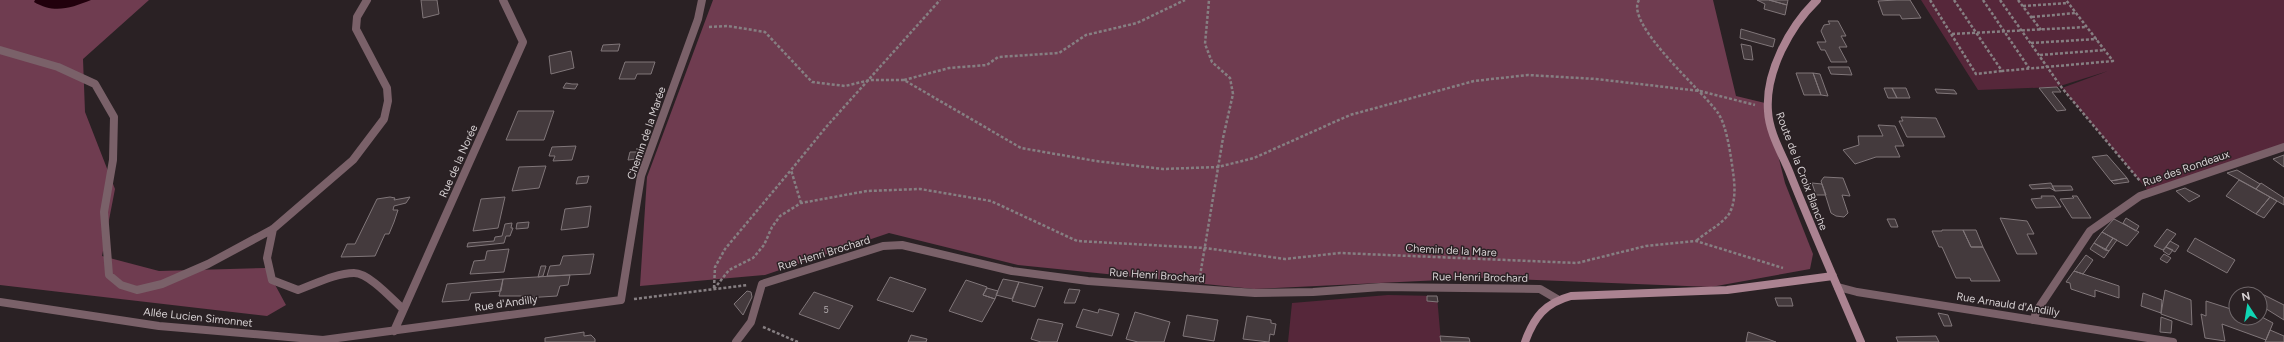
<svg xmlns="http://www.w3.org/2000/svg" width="2284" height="342" font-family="Figtree,sans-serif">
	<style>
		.green { fill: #56273a }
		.forest { fill: #6f3c50 }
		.water { fill: #21000c }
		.building { fill: #443a3d; stroke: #807679 }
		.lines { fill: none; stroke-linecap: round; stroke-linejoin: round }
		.path { stroke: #867f82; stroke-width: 2.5; stroke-dasharray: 3 2; stroke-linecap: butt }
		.service { stroke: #7a6169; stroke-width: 8 }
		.minor { stroke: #7a6169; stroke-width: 8 }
		.tertiary { stroke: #7a6169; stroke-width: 8 }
		.secondary { stroke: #ab8391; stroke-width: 8 }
		.labels { text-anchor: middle; stroke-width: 3; stroke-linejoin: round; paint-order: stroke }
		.number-label { font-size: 9px; fill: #b2abae }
		.street-label { font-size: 11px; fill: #d7d1d3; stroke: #2a2124 }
	</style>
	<rect width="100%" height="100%" fill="#2a2124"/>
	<path class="green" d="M1921 0H2284V148L2149 192 2062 88 2108 71 2057 87 1978 90Z
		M1388 295 1437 296 1441 342H1288L1292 303Z"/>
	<path class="forest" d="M0 0H149L83 59 85 112 115 189 102 256 159 271 266 268 286 305 267 316 0 285Z
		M713 0H1713L1736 96 1765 103 1785 183 1813 254 1810 269 1711 287 1483 278 1254 289 1018 265 889 233 765 275 640 286 647 177Z"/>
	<path class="water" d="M35 0H91C71 8 54 14 34 2Z"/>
	<path class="building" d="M421 0H437L439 14 423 18Z
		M1757 0H1769L1787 5 1785 15 1764 9 1765 4Z
		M1769 0H1788L1787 5Z
		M1897 0H1910L1921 18 1902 19 1900 15H1883L1878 1Z
		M1828 21H1838L1846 36H1841L1847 47H1839L1847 62H1831L1825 50H1821L1817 42H1826L1821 31 1824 25 1830 24Z
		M1741 29 1775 39 1773 47 1740 38Z
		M620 44 618 51H601L603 45Z
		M1741 44 1751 46 1753 60 1744 59Z
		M571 51 574 68 551 74 549 56Z
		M625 62H655L651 74H637L635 79H619Z
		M1828 67H1849L1852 75 1831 74Z
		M1796 73H1813L1821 95H1804Z
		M1813 73 1820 74 1828 96 1821 95Z
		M566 83 572 84H578L575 89 563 88Z
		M2057 87 2061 92H2052L2066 110 2057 111 2039 88Z
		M1884 88H1892L1897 98H1888Z
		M1892 88H1906L1910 98H1897Z
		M1935 89 1954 90 1957 94 1937 93Z
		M518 111H554L544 140H506Z
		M1901 117 1936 118 1945 137H1907L1899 121H1903Z
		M1878 125 1895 126 1904 146H1895L1900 157H1876L1855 164 1843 150 1859 145 1858 136H1883Z
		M576 146 572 160 553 161 555 156H549L552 147Z
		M630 152H638L636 159 628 160Z
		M2107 155 2127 178 2111 181 2092 157Z
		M2284 155V167L2273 159Z
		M546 166 539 188 512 191 519 167Z
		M2237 170 2260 184 2256 189 2227 173Z
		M589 176 587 183 576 184 578 177Z
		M1824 177 1843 178 1850 196 1842 195 1848 213 1844 217 1836 216 1831 213 1821 181Z
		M2127 178 2129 182 2114 184 2111 181Z
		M2239 180 2270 197 2256 214 2226 196Z
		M1812 183 1822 184 1826 195H1816Z
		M2051 183 2055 191 2050 188 2032 189 2029 185Z
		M2261 183 2284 198V205L2256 189Z
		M2052 186H2071L2073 190 2055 191Z
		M2185 188 2200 196 2189 202 2176 191Z
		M2041 196H2054L2061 207 2036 208 2031 199 2042 198Z
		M2072 196H2077L2091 218H2072L2060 199 2074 198Z
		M390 197 395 198 394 200 410 197 406 203 394 206 393 210H398L394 222 389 234H385L375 256 341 257 347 244H355L377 199Z
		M505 197 498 228 473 231 481 199Z
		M2270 197 2277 201 2264 218 2256 214Z
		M591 206 588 227 561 230 565 209Z
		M2000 218 2027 221 2034 234H2027L2037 254H2017Z
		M2126 218 2139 226 2136 231 2123 223Z
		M1887 219H1895L1898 227H1891Z
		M2114 219 2139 232 2127 246 2102 232Z
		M529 222 528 228 516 229 517 223Z
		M512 223 511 228H513L510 236H506L504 243 467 247 468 243 494 241 495 237 502 236 505 224Z
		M2167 229 2176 234 2163 250 2154 246Z
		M1942 230H1963L1971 247H1983L2000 281H1971L1970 278H1956L1942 247H1939L1932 231H1942Z
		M1963 230H1976L1983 247H1971Z
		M2102 232 2113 238 2105 250 2094 243Z
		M2113 238 2117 240 2109 251 2105 250Z
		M2195 238 2235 260 2227 273 2187 251Z
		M2170 241 2179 246 2175 252 2166 247Z
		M2094 243 2109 251 2104 258 2090 249Z
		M2166 247 2173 250 2169 255 2163 251Z
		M509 249 504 272 470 274 474 261 485 260 487 251Z
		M594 254 590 274 547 276 550 266 560 265 563 256Z
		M2164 254 2171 258 2167 263 2160 259Z
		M2086 255 2093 260 2083 274 2074 271Z
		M541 266H546L543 276 538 277Z
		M2074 271 2119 286V298L2095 290V297L2071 289 2070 283 2066 282Z
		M570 275 568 285 560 286 557 296 525 298V296H499L503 279Z
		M890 277 926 289 913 312 877 300Z
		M503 279 501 291 471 293 469 300 442 302 447 284Z
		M1003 279 1019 282 1012 299 996 295Z
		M966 280 987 287 983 295 995 299 982 322 949 311Z
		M1019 282 1043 287 1035 307 1012 301Z
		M987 288 998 291 995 299 983 295Z
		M1069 289 1080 290 1075 303H1064Z
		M2165 290 2191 300 2192 325 2161 314Z
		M2254 290 2284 305V320L2260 305V294H2253Z
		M747 291 751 292 752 297 743 315 734 304Z
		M814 292 853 306 839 329 799 314Z
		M2143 293 2162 300 2161 313 2141 306Z
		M1427 296H1437L1438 302 1427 301Z
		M1775 298H1791L1793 306H1778Z
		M2206 301 2234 310 2236 318 2251 319 2260 318V316L2273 323 2266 340 2222 324 2225 341 2205 338 2201 314 2206 316Z
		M1083 309 1098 313 1099 309 1119 314 1112 336 1076 327Z
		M1135 312 1170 322 1164 342H1138L1126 339Z
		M1938 313 1948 315 1952 326H1944Z
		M1187 315 1218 320 1214 341 1183 336Z
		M1247 316 1271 320V323L1276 324 1274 335 1270 334 1269 342 1243 339Z
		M2161 317 2172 321 2171 333 2160 332Z
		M1038 319 1063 324 1057 342H1041L1031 339Z
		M2270 330 2284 336V342H2265Z
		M584 332V336L591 335 595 339V342H545V338Z
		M1748 332 1776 342H1746Z
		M911 335 927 339 926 342H908Z
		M1440 336 1469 338 1470 342H1441Z
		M1936 336 1939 342H1898L1896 337Z"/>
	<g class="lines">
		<path class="path" d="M1639 0C1624 24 1704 92 1718 113 1727 126 1731 157 1733 172 1735 185 1736 202 1729 214 1721 225 1706 232 1696 241
			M1930 0 1976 74 2002 71
			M1954 0 2002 71 2113 61 2066 0
			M1983 0 2029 68
			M2000 0 2062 88 2140 181
			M2018 0 2041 30
			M2023 6 2068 3
			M2032 17 2076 13
			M709 27 728 26 765 32 812 82 845 86 870 80H904L1021 148 1096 161 1163 169 1218 167 1254 158 1350 115 1474 81 1528 75 1596 79 1700 91 1755 105
			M1952 34 2087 27
			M2031 43 2097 39
			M2040 55 2105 50
			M904 80 949 68 987 65 998 57 1059 53 1086 35 1137 23 1185 0
			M801 203 791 170 827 126 940 0
			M1200 276 1223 138 1233 94 1230 78 1212 62 1205 44 1209 0
			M714 288 715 267 725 249 791 170
			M714 289 729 270 753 258 764 245 772 227 780 216 801 203 867 191 920 189 991 201 1077 241 1205 248 1285 259 1340 253 1577 263 1646 246 1696 241 1783 268
			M634 299 748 285
			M763 327 798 342"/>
		<path class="service" d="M0 50 58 67 95 84 114 117 113 160 104 212 109 275 121 285 137 290 162 284 208 264 273 229 353 160 384 119 388 101 387 88 356 29 357 17 367 0
			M273 229 267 258 272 280 298 290C315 284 336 273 354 273 369 273 392 299 403 309"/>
		<path class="minor" d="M0 302 159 326 323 340 621 300 641 176 698 19 702 0
			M2034 320 2036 312 2090 231 2140 196 2284 147
			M394 331 523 42 503 0
			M736 342 751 322 762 284 883 246 902 245 1012 271 1088 281 1255 293 1313 292 1381 287 1540 289 1557 299"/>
		<path class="tertiary" d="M1838 287 1857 292 2173 342"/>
		<path class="secondary" d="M1817 0C1790 26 1765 72 1768 111 1769 132 1781 152 1789 171 1812 229 1837 285 1861 342
			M1525 342C1534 317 1545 303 1571 296L1727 290 1833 276"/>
	</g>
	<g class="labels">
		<g class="number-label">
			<text x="826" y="313">5</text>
		</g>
		<g class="street-label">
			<text transform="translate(646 133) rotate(-71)" y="4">Chemin de la Marée</text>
			<text transform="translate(458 161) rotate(-66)" y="4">Rue de la Norée</text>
			<text transform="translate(2186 168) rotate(-19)" y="4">Rue des Rondeaux</text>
			<text transform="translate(1802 171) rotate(69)" y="4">Route de la Croix Blanche</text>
			<text transform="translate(1451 250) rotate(3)" y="4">Chemin de la Mare</text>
			<text transform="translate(824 253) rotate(-17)" y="4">Rue Henri Brochard</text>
			<text transform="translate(1157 275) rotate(4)" y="4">Rue Henri Brochard</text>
			<text transform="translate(1480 277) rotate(1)" y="4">Rue Henri Brochard</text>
			<text transform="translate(506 303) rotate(-8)" y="4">Rue d'Andilly</text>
			<text transform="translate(2008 304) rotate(9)" y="4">Rue Arnauld d'Andilly</text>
			<text transform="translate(198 317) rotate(6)" y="4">Allée Lucien Simonnet</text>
		</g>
	</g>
	<g transform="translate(2248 306) rotate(348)"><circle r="19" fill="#2a2124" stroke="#6f676a"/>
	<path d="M0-3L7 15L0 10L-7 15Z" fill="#10d5b4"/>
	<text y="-6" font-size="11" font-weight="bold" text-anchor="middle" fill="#d7d1d3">N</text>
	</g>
</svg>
